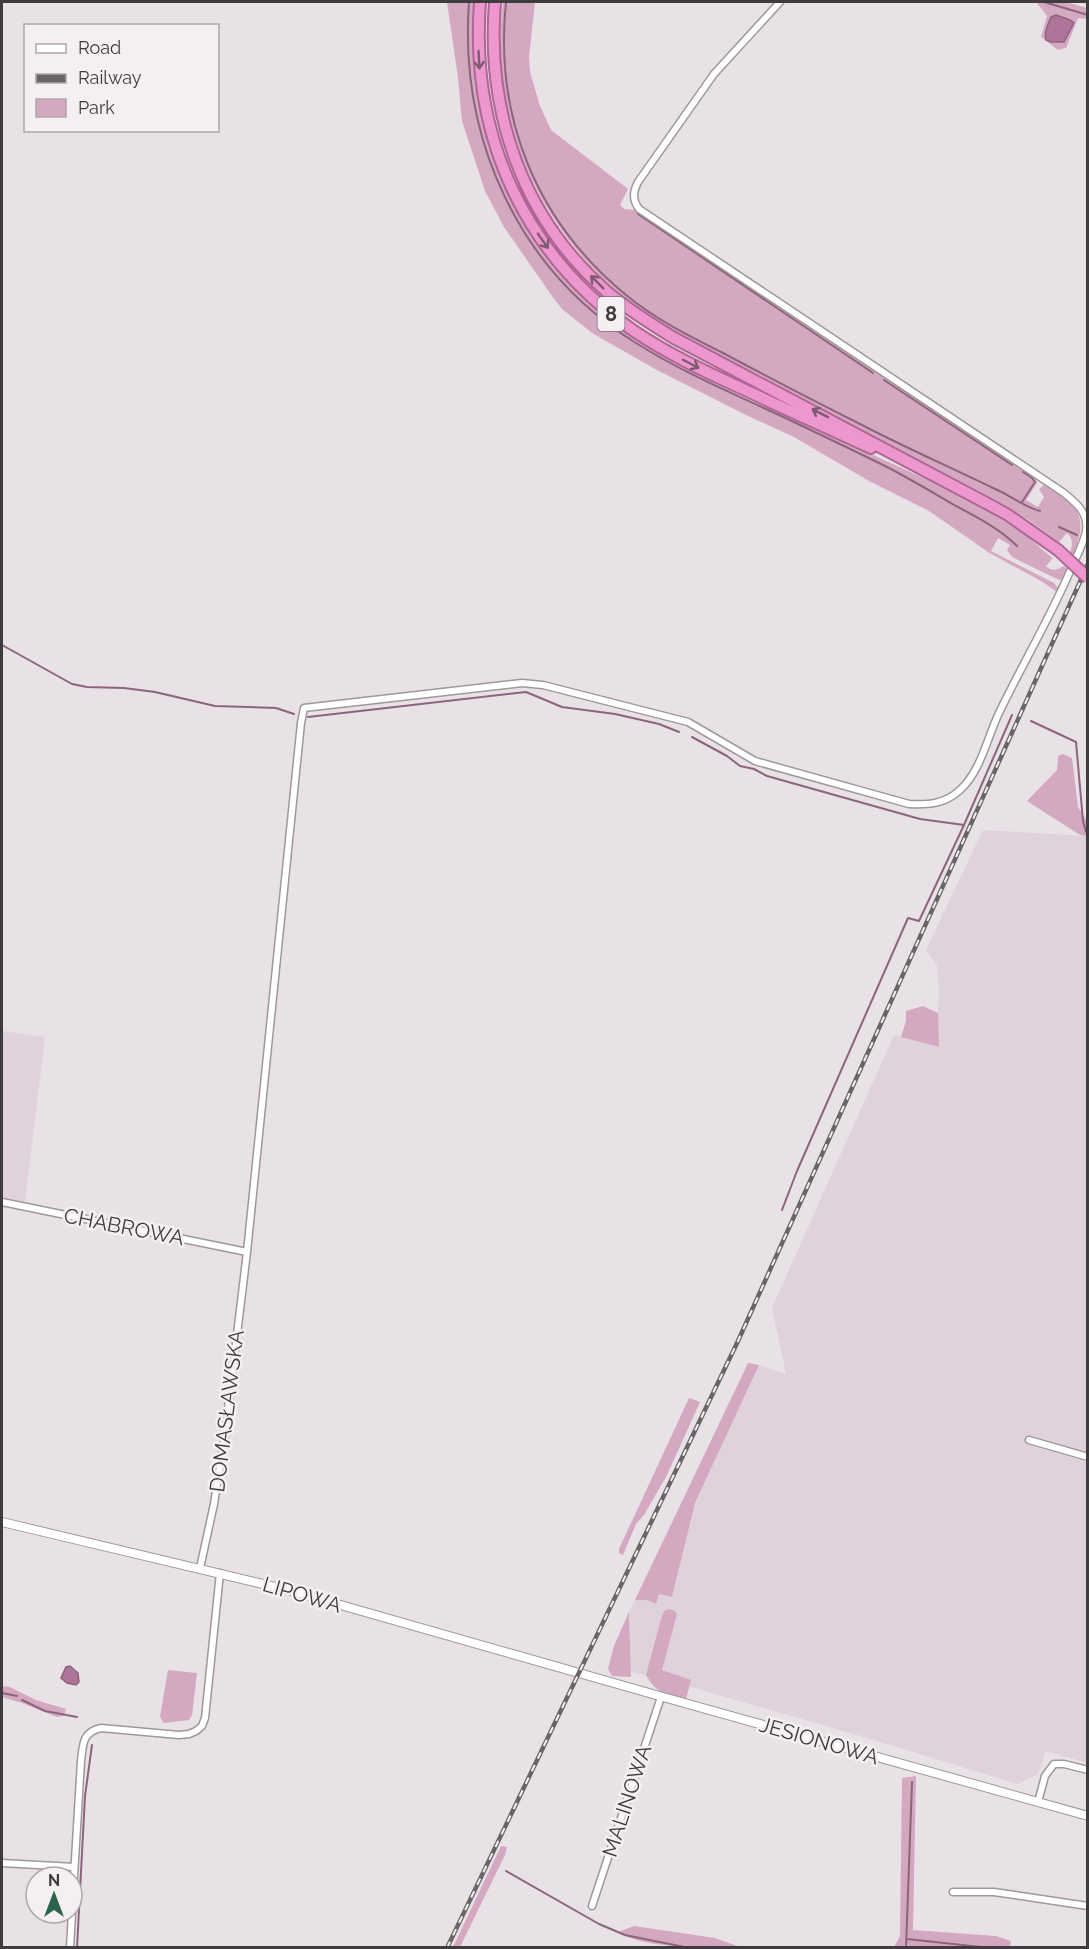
<svg xmlns="http://www.w3.org/2000/svg" width="1089" height="1949" font-family="Raleway,sans-serif">
	<style>
		.built { fill: #e0d2da }
		.green { fill: #d5a8c2 }
		.water { fill: #ae7598; stroke: #8d647d; stroke-width: 1.5 }
		.lines { fill: none; stroke-linecap: round; stroke-linejoin: round }
		.stream { stroke: #8d647d; stroke-width: 2 }
		.minor-casing { stroke: #9e989b; stroke-width: 9 }
		.tertiary-casing { stroke: #9e989b; stroke-width: 10 }
		.trunk-casing { stroke: #ae6693; stroke-width: 14 }
		.minor { stroke: #fff; stroke-width: 6 }
		.tertiary { stroke: #fff; stroke-width: 8 }
		.trunk { stroke: #ee97ce; stroke-width: 10 }
		.rail-casing { stroke: #696567; stroke-width: 4.5 }
		.rail { stroke: #f5eef2; stroke-width: 2; stroke-dasharray: 7; stroke-linecap: butt }
		.trunk-bridge-casing { stroke: #ae6693; stroke-width: 14; stroke-linecap: butt }
		.trunk-bridge { stroke: #ee97ce; stroke-width: 10 }
		.oneway { stroke: #7c5c70 }
		.labels { text-anchor: middle; stroke-width: 5; stroke-linejoin: round; paint-order: stroke }
		.shield { fill: #f5eef2; stroke: #767173; stroke-width: 1.5 }
		.shield-label { font-size: 20px; font-weight: bold; fill: #3f3c3d }
		.street-label { font-size: 21px; fill: #3f3c3d; stroke: #f5eef2 }
	</style>
	<rect width="100%" height="100%" fill="#e8e1e5"/>
	<path class="built" d="M983 830 1087 836V1452L1031 1436 1028 1445 1087 1462V1763L1046 1751 1038 1774 1018 1784 857 1735 670 1681 631 1672 629 1612 635 1600H647L656 1604 659 1594 672 1597 695 1503 759 1365 786 1374 772 1308 894 1035 939 1047 937 1027 939 992 937 966 926 950Z
		M2 1031 45 1037 25 1202 2 1197Z"/>
	<path class="green" d="M447 2H474C473 24 472 47 474 69 483 178 543 276 633 337 702 384 784 414 860 449 915 474 972 498 1021 532 1032 540 1042 550 1053 558L1046 566C1052 572 1057 570 1064 566L1067 569 1061 580 1057 579 1012 557 1007 550 1010 545 998 538 991 551 1054 583 1058 588 1057 592 1041 581 988 552 929 511 869 481 794 437 746 415 655 369 592 333 562 309 552 296 504 227 485 191 462 121 458 78Z
		M503 2H535L529 57 530 72 540 106 551 130 628 189 620 205 624 209 635 210 1036 478 1037 483 1026 500 1038 507 1044 497 1039 489 1044 485C1051 488 1058 493 1064 498 1087 515 1082 531 1073 555L1070 552C1073 544 1073 539 1067 533L1059 542 1027 519 994 499C920 460 846 422 772 382 729 359 682 339 641 310 544 241 487 121 503 2Z
		M1034 2H1066L1087 8V19L1078 18 1066 48 1058 50 1041 37 1047 16 1037 3Z
		M1063 754 1072 758 1078 807 1087 821V836L1080 835 1027 801 1057 770 1058 756Z
		M923 1006 938 1013 939 1047 901 1037 906 1021V1011Z
		M748 1363 759 1365 695 1503 672 1597 659 1594 656 1604 647 1600H635Z
		M689 1398 700 1402 667 1475 644 1515 636 1524 623 1555 619 1553V1549Z
		M669 1609 675 1611 677 1614 662 1670 691 1680 686 1699C666 1693 657 1695 646 1675L661 1619 664 1611Z
		M629 1612 631 1677 612 1676 608 1669 614 1646Z
		M168 1670 197 1673 192 1715 189 1720 164 1723 160 1717Z
		M2 1686 10 1687 36 1700 66 1709 64 1716 57 1717 22 1703 2 1697Z
		M916 1776 913 1930 996 1936 1011 1941 1010 1947H894L900 1936 902 1778Z
		M501 1846 507 1847 505 1855 460 1947H453Z
		M634 1926 715 1938 740 1947C706 1948 644 1949 618 1932Z"/>
	<path class="water" d="M1056 15 1070 20 1074 23 1064 42H1051L1046 40C1044 31 1048 25 1051 17Z
		M70 1666 78 1673 79 1682 76 1685 67 1683 61 1678 66 1667Z"/>
	<g class="lines">
		<path class="stream" d="M469 2C459 138 518 270 636 343 677 369 722 389 766 409 803 426 840 444 877 462 904 475 930 491 956 506 977 517 1000 529 1017 546
			M506 2C494 117 536 221 626 295 655 319 689 336 723 353 768 377 814 401 860 424 904 447 950 467 995 489 1010 495 1024 507 1040 511
			M1044 2 1088 15
			M638 214 873 373
			M884 380 1012 465
			M1022 502 1035 482 1032 478 1023 472
			M1059 527 1077 535
			M2 645 72 684 87 687 124 688 155 692 215 706 276 708 294 714
			M308 717 526 692 562 707 615 714 659 724 679 732
			M1031 721 1076 742 1083 821 1086 832H1088
			M692 737 727 756 740 766 754 769 767 776 920 819 964 825 1012 715
			M782 1210 797 1171 908 918 919 921 964 825
			M2 1693 17 1696
			M22 1700 45 1711 77 1717
			M506 1871 599 1924 625 1935 689 1948
			M907 1939 990 1948
			M77 1948 85 1796 92 1745
			M906 1948 912 1782"/>
		<g class="minor-casing">
			<path id="minor" d="M2 1202 247 1252
				M1029 1440 1088 1457
				M200 1568 214 1504 225 1433 247 1252 301 723 304 708 522 683 543 685 688 722 755 761 909 804C928 805 945 804 960 790 981 771 987 738 999 713 1022 665 1050 618 1071 569 1076 557 1084 543 1086 531 1089 513 1076 503 1064 493L639 209C632 199 633 192 638 182L714 74 780 2
				M1038 1802 1045 1776 1054 1764H1064L1088 1770
				M2 1863 74 1867
				M953 1892H994L1088 1906
				M592 1906 661 1697
				M72 1909 81 1761C83 1745 82 1732 101 1728L179 1735 189 1734 196 1731 202 1726 205 1718 220 1573
				M70 1948 72 1913"/>
		</g>
		<g class="tertiary-casing">
			<path id="tertiary" d="M2 1522 288 1590 656 1695 1088 1816"/>
		</g>
		<g class="trunk-casing">
			<path id="trunk" d="M480 2C470 135 523 254 634 331 668 354 706 372 743 389 785 409 828 428 871 448
				M495 2C486 112 522 217 606 291 627 309 651 324 674 338L990 505 1008 515 1058 550"/>
		</g>
		<use href="#minor" class="minor"/>
		<use href="#tertiary" class="tertiary"/>
		<use href="#trunk" class="trunk"/>
		<g class="rail-casing">
			<path id="rail" d="M447 1948 738 1341 1088 564"/>
		</g>
		<use href="#rail" class="rail"/>
		<g class="trunk-bridge-casing">
			<path id="trunk-bridge" d="M1058 550 1088 578"/>
		</g>
		<use href="#trunk-bridge" class="trunk-bridge"/>
	</g>
	<defs><path id="oneway-shaft" d="M-6 0H5M1.5-3L5.5 0L1.5 3" fill="none" stroke-width="1.6" stroke-linecap="round" stroke-linejoin="round" transform="scale(1.5)"/></defs>
	<g class="oneway">
		<use href="#oneway-shaft" transform="translate(479 60) rotate(87)"/>
		<use href="#oneway-shaft" transform="translate(543 241) rotate(55)"/>
		<use href="#oneway-shaft" transform="translate(597 282) rotate(-135)"/>
		<use href="#oneway-shaft" transform="translate(691 364) rotate(28)"/>
		<use href="#oneway-shaft" transform="translate(820 413) rotate(-153)"/>
	</g>
	<g class="labels">
		<rect class="shield" x="597.5" y="297" width="27" height="34" rx="4.5"/>
		<g class="shield-label">
			<text x="611" y="321">8</text>
		</g>
		<g class="street-label">
			<text transform="translate(124 1227) rotate(11)" y="7">CHABROWA</text>
			<text transform="translate(227 1411) rotate(-83)" y="7">DOMASŁAWSKA</text>
			<text transform="translate(302 1595) rotate(16)" y="7">LIPOWA</text>
			<text transform="translate(819 1741) rotate(16)" y="7">JESIONOWA</text>
			<text transform="translate(627 1801) rotate(-72)" y="7">MALINOWA</text>
		</g>
	</g>
	<rect width="1089" height="1949" fill="none" stroke="#3f3c3d" stroke-width="6"/>
	<rect x="24" y="24" width="195" height="108" fill="#f5eef2" stroke="#aca7aa" stroke-width="1.5"/>
	<rect x="36" y="44" width="30" height="9" fill="#ffffff" stroke="#aca7aa" stroke-width="1.5"/>
	<text x="78" y="54" font-size="18" fill="#3f3c3d">Road</text>
	<rect x="36" y="74" width="30" height="9" fill="#696567" stroke="#aca7aa" stroke-width="1.5"/>
	<text x="78" y="84" font-size="18" fill="#3f3c3d">Railway</text>
	<rect x="36" y="99" width="30" height="18" fill="#d5a8c2" stroke="#aca7aa" stroke-width="1.5"/>
	<text x="78" y="114" font-size="18" fill="#3f3c3d">Park</text>
	<g transform="translate(54 1895)"><circle r="28" fill="#f5eef2" stroke="#aca7aa" stroke-width="1.5"/>
	<path d="M0-4.5L10 22L0 15L-10 22Z" fill="#2c644b"/>
	<text y="-9" font-size="16" font-weight="bold" text-anchor="middle" fill="#3f3c3d">N</text>
	</g>
</svg>
